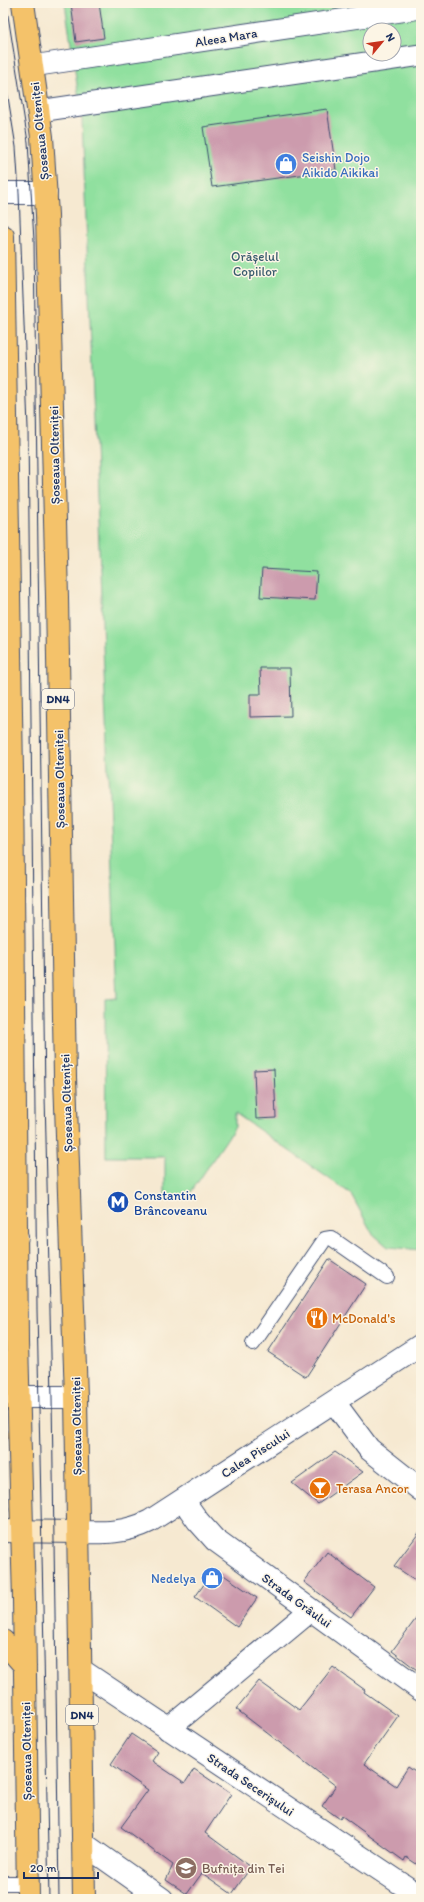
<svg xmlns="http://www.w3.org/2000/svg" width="424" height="1902" font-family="Itim,sans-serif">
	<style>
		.green { fill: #90e09f; stroke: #56887e; fill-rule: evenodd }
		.building { fill: #cc9bad }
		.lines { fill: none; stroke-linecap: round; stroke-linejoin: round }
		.service-casing { stroke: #3c4b6f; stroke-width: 16 }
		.pedestrian-casing { stroke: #3c4b6f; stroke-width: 23 }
		.minor-casing { stroke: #3c4b6f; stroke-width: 24 }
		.tertiary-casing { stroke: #3c4b6f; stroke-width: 24 }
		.secondary-casing { stroke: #3c4b6f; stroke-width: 24 }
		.primary-casing { stroke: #3c4b6f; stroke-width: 24 }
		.service { stroke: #fff; stroke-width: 14 }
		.pedestrian { stroke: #fff; stroke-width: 21 }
		.minor { stroke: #fff; stroke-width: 22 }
		.tertiary { stroke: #fff; stroke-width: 22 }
		.secondary { stroke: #fbe7c3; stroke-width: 22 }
		.primary { stroke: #f4c26a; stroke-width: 22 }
		.tram { stroke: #1b2f5e; stroke-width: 1 }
		.labels { text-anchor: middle; stroke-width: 3; stroke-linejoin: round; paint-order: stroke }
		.shield { fill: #fcf5e5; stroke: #5e6a86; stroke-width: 1 }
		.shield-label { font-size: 12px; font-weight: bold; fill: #1b2f5e }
		.street-label { font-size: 13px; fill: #1b2f5e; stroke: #fcf5e5 }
		.shop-label { font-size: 13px; fill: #366cbe; stroke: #fcf5e5; text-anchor: start }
		.park-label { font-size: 13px; fill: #385b6e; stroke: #fcf5e5 }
		.transit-label { font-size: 13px; fill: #164399; stroke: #fcf5e5; text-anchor: start }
		.food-label { font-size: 13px; fill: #c56008; stroke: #fcf5e5; text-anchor: start }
		.education-label { font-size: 13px; fill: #785e54; stroke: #fcf5e5; text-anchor: start }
	</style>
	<rect width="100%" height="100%" fill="#fcf5e5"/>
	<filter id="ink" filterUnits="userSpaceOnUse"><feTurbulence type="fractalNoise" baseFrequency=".025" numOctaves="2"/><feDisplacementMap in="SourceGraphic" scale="8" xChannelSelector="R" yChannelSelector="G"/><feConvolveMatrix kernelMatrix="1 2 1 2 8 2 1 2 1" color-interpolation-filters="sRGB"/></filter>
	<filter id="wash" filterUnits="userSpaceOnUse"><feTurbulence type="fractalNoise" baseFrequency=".012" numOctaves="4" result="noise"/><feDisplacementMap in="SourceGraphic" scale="16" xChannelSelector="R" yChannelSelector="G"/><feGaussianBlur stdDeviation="0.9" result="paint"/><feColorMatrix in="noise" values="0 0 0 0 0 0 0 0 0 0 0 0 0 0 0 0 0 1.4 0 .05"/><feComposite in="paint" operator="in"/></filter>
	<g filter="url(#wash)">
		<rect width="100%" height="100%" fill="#f6e9d1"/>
		<path class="green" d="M65 3H421V1250L388 1247 372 1233 351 1194 235 1113V1127L187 1198 165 1196V1157H106L105 999 117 998 82 119ZM370 30H394V54H370Z"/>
		<g id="blocks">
			<path class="building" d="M71 3H99L104 38 76 42Z
				M327 109 336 170 212 187 203 127Z
				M262 569 317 572 315 600 260 597Z
				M260 668H290L291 716 250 717V694H261Z
				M274 1069 276 1118 256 1119 254 1070Z
				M329 1259 366 1284 306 1377 268 1352Z
				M335 1452 363 1472 318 1504 292 1483Z
				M421 1530V1584L394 1566Z
				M327 1552 374 1587 351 1617 304 1582Z
				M215 1569 257 1598 237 1627 195 1597Z
				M421 1612V1673L392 1651Z
				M333 1667 365 1690 364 1692 398 1716 364 1764 396 1786 408 1767 421 1776V1867L406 1857 404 1861 342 1816 340 1819 322 1806 336 1786 236 1709 259 1681 299 1710Z
				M131 1734 158 1752 152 1761 185 1783 194 1769 231 1794 205 1833 251 1867 232 1894 202 1873 187 1894 166 1880 173 1865 121 1827 148 1790 111 1764Z"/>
		</g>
	</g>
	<g filter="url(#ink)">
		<use href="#blocks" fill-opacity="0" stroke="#3c4b6f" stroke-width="1"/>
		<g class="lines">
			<g class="service-casing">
				<path id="service" d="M253 1344 325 1239 331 1238 387 1277
					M3 1883H28"/>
			</g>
			<g class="pedestrian-casing">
				<path id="pedestrian" d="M32 66 421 8
					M39 111 421 55"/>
			</g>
			<g class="minor-casing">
				<path id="minor" d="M334 1402 369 1449 421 1490
					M183 1500 198 1521 215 1540 421 1690
					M78 1532C104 1533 126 1533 150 1521L421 1345
					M81 1670 421 1897
					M168 1729 310 1611
					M84 1844 162 1899"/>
			</g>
			<g class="tertiary-casing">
				<path id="tertiary" d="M3 193H46
					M3 1392 19 1397H76"/>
			</g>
			<g class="secondary-casing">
				<path id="secondary" d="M3 1269 17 1237
					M3 1531 78 1532"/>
			</g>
			<g class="primary-casing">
				<path id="primary" d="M23 3 42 137 47 215 57 597 65 1077 76 1397 84 1899
					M3 236 12 772 17 1342 24 1600 28 1899
					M3 1641 25 1666"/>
			</g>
			<use href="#service" class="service"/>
			<use href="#pedestrian" class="pedestrian"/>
			<use href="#minor" class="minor"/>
			<use href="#tertiary" class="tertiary"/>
			<use href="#secondary" class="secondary"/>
			<use href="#primary" class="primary"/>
			<path class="tram" d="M6 3 28 142 34 240 45 1096 52 1397 59 1899
				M3 66 16 147 19 193 28 428 37 1309 49 1899"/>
		</g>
	</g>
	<defs>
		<g id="shop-disc" transform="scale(1.15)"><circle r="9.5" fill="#3f7fe0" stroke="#fcf5e5"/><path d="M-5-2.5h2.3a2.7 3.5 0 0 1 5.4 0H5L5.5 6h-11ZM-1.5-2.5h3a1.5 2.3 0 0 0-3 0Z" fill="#fff"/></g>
		<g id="metro-disc" transform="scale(1.15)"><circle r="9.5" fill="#1a4fb4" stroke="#fcf5e5"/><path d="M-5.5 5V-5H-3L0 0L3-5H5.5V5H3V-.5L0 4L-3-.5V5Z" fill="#fff"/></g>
		<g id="restaurant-disc" transform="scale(1.15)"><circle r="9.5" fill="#e8710a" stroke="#fcf5e5"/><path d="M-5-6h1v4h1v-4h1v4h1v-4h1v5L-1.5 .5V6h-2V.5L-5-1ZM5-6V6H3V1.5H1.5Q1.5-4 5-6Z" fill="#fff"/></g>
		<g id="bar-disc" transform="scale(1.15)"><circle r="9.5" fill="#e8710a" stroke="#fcf5e5"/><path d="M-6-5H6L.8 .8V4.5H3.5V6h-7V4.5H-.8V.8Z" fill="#fff"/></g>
		<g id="school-disc" transform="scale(1.15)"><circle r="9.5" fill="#8d6e63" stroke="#fcf5e5"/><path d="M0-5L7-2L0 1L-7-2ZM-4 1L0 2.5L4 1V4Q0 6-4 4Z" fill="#fff"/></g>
	</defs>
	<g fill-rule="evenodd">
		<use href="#shop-disc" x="286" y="164"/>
		<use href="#metro-disc" x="118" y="1202"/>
		<use href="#restaurant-disc" x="317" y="1318"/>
		<use href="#bar-disc" x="320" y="1488"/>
		<use href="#shop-disc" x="212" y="1578"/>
		<use href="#school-disc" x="186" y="1868"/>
	</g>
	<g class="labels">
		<g class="shield">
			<rect x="42" y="689" width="32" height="20" rx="3"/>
			<rect x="66" y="1705" width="32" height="20" rx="3"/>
		</g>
		<g class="shield-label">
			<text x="58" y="703">DN4</text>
			<text x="82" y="1719">DN4</text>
		</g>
		<g class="street-label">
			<text transform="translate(226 37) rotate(-9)" y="5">Aleea Mara</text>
			<text transform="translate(39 131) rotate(-96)" y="5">Șoseaua Olteniței</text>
			<text transform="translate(54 455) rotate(-91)" y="5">Șoseaua Olteniței</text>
			<text transform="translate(59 779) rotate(-91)" y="5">Șoseaua Olteniței</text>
			<text transform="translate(66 1103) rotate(-92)" y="5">Șoseaua Olteniței</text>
			<text transform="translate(76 1426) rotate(-91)" y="5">Șoseaua Olteniței</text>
			<text transform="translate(255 1453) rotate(-33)" y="5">Calea Piscului</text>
			<text transform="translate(297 1600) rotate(36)" y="5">Strada Grâului</text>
			<text transform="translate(26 1751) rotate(-91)" y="5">Șoseaua Olteniței</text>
			<text transform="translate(251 1784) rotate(34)" y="5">Strada Secerișului</text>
		</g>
		<g class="shop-label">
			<text x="302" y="162">Seishin Dojo<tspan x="302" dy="15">Aikido Aikikai</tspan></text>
			<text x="196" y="1583" text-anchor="end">Nedelya</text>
		</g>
		<g class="park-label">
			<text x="255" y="261">Orășelul<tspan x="255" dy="15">Copiilor</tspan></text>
		</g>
		<g class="transit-label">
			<text x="134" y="1200">Constantin<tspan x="134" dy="15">Brâncoveanu</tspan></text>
		</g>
		<g class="food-label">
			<text x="332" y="1323">McDonald's</text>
			<text x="336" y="1493">Terasa Ancor</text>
		</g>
		<g class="education-label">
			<text x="202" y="1873">Bufnița din Tei</text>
		</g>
	</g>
	<rect width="424" height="1902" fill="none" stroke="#fcf5e5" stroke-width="16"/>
	<g transform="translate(382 42) rotate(61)"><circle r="19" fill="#fcf5e5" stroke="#a2a6af"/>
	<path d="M0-3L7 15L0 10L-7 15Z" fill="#c8321e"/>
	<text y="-6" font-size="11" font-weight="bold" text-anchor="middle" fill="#1b2f5e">N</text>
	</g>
	<path d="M24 1872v6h74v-6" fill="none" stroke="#1b2f5e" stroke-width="2"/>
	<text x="30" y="1872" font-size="12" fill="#1b2f5e" stroke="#fcf5e5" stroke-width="3" paint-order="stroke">20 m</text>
</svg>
